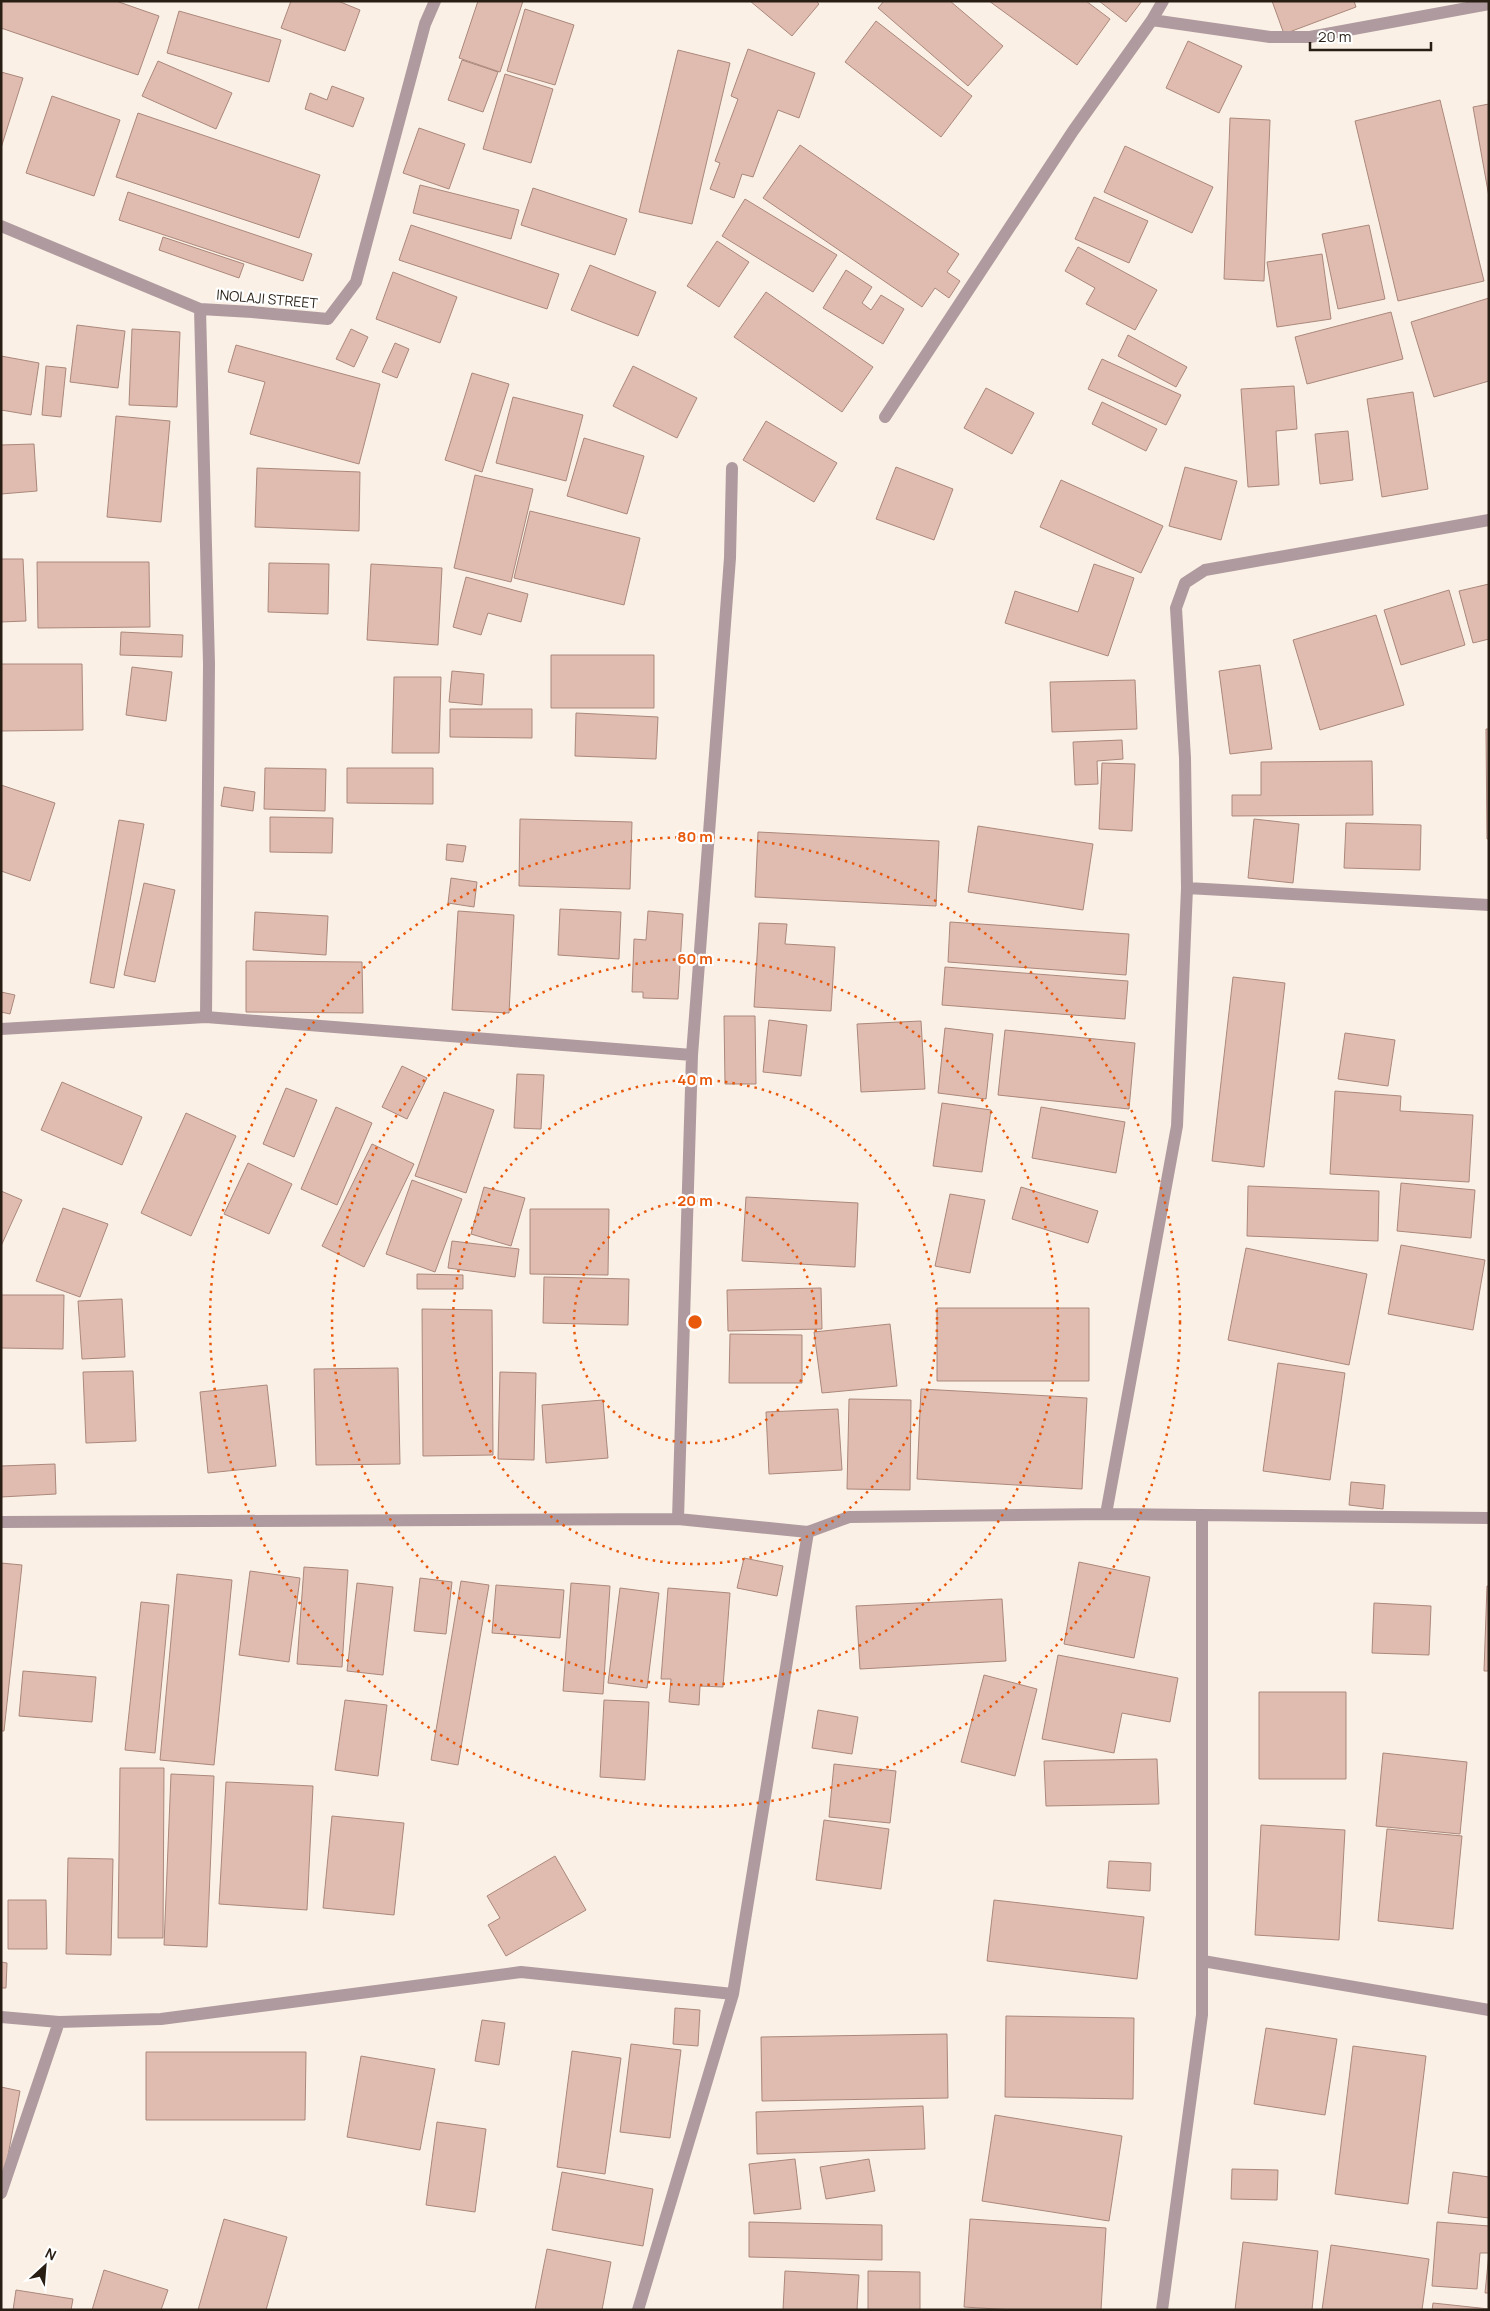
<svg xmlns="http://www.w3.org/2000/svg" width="1490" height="2311" font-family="Manrope,sans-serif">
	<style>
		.building { fill: #e0bbaf; stroke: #ab887c }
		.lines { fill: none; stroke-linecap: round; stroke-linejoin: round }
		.street { stroke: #af9b9f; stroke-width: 12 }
		.ring { fill: none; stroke: #e8590c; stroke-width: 2.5; stroke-dasharray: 2.5 5 }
		.labels { text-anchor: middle; stroke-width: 4.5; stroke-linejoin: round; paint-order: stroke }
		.street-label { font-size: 14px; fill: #281e14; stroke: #fff }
		.centre { fill: #e8590c; stroke: #fff; stroke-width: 2.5 }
		.ring-label { font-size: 15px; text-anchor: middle; font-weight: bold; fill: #e8590c; stroke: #fff; stroke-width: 4.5; stroke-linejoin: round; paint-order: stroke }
	</style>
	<rect width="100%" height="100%" fill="#fbf0e5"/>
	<path class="building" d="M1 1H116L159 16 138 75 1 28Z
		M291 1H338L360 10 345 51 281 28Z
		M478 1H523L500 72 459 58Z
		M750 1H816L819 4 792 36Z
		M884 1H950L1003 46 968 86 878 8Z
		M989 1H1086L1110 19 1077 65Z
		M1099 1H1142L1126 22Z
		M1272 1H1354L1356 7 1284 34Z
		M525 9 574 25 555 85 507 71Z
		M179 11 281 40 269 82 167 53Z
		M876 21 972 96 941 137 845 62Z
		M1188 41 1242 66 1219 113 1166 88Z
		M748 49 815 73 799 118 778 110 753 177 742 174 734 198 710 189 720 163 715 161 738 99 731 96Z
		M678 50 730 63 692 224 639 212Z
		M462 60 498 72 483 112 448 100Z
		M158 61 232 93 216 129 142 96Z
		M1 72 23 78 1 148Z
		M505 74 553 89 531 163 483 149Z
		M332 86 364 98 353 127 305 109 310 93 327 100Z
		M52 96 120 120 94 196 26 173Z
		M1440 100 1484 281 1398 301 1355 121Z
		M1489 104V197L1473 107Z
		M138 113 320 175 299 238 116 177Z
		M1230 118 1270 120 1264 281 1224 279Z
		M419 128 465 144 449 189 403 173Z
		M800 145 959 254 947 272 960 281 949 298 935 288 922 307 763 198Z
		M1125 146 1213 187 1192 233 1104 192Z
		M420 185 519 210 511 239 413 213Z
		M533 188 627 219 615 255 521 225Z
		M128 192 312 254 303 281 119 220Z
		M1094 197 1148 221 1129 263 1075 239Z
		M745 199 837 255 813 292 722 236Z
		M411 225 559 274 547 309 399 260Z
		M1369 225 1385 299 1338 309 1322 234Z
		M163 237 244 264 239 278 159 250Z
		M717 241 749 262 719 307 687 286Z
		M1078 247 1157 290 1135 330 1086 304 1095 288 1065 271Z
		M1322 254 1331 319 1277 327 1267 262Z
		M590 265 656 292 638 336 571 310Z
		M846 270 872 287 862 303 871 310 881 295 904 309 883 344 823 308Z
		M393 272 457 297 440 343 376 319Z
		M766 292 873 367 842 412 734 337Z
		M1489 298V381L1434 397 1411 322Z
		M1391 312 1403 359 1307 384 1295 337Z
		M77 325 125 331 118 388 70 382Z
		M132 329 180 332 177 407 129 405Z
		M351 329 368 337 354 367 336 359Z
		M1128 335 1187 367 1176 387 1118 356Z
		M395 343 409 349 397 378 382 372Z
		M236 345 380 384 359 464 250 434 265 382 228 372Z
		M1 356 39 363 31 415 1 410Z
		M1102 359 1181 395 1166 425 1088 389Z
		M46 366 66 368 61 417 42 415Z
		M633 366 697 398 677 438 613 406Z
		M472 373 509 384 482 472 445 460Z
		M1294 386 1297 429 1276 431 1279 485 1248 487 1241 389Z
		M986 388 1034 413 1012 454 964 428Z
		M1413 392 1428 489 1382 497 1367 399Z
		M513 397 583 415 566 481 496 463Z
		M1102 402 1157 429 1146 451 1092 424Z
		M116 416 170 421 161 522 107 517Z
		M766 421 837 463 814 502 743 460Z
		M1348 431 1353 480 1320 484 1315 434Z
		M584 438 644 456 627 514 567 496Z
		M34 444 37 491 1 494V445Z
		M896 467 953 489 934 540 876 519Z
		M1185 467 1237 481 1221 540 1169 526Z
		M257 468 360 472 359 531 255 527Z
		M475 475 533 489 511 582 454 568Z
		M1061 480 1163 526 1141 573 1040 527Z
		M530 511 640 538 624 605 514 578Z
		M1 559H23L26 621 1 622Z
		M37 562H149L150 627 38 628Z
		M269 563 329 564 328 614 268 612Z
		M371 564 442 568 438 645 367 640Z
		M1094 564 1134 578 1108 656 1005 623 1015 591 1078 612Z
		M466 577 528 594 521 622 488 613 481 635 453 627Z
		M1489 584V639L1473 643 1459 591Z
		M1449 590 1465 645 1401 665 1384 610Z
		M1376 615 1404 705 1320 730 1293 640Z
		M121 632 183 635 182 657 120 655Z
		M551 655H654V708H551Z
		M1 664H82L83 730 1 731Z
		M1260 665 1272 749 1230 754 1219 671Z
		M132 667 172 672 166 721 126 715Z
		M452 671 484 674 482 705 449 702Z
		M394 677H441L439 753H392Z
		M1135 680 1137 729 1052 732 1050 682Z
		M450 709H532V738L450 737Z
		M576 713 658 717 656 759 575 756Z
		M1486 729H1489V839H1487Z
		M1122 740 1123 759 1097 761 1098 784 1075 785 1073 742Z
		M1372 761 1373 815 1232 816V795H1261V762Z
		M1102 763 1135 764 1132 831 1099 829Z
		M265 768 326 769 325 811 264 809Z
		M347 768H433V804L347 803Z
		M1 785 55 803 30 881 1 871Z
		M224 787 255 792 253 811 221 806Z
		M270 817 333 818 332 853 270 852Z
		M520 819 632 822 630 889 519 886Z
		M1254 819 1299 824 1293 883 1248 878Z
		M119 820 144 824 114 988 90 983Z
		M1346 823 1421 825 1420 870 1344 868Z
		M978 826 1093 844 1083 910 968 892Z
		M758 832 939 841 936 906 755 897Z
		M447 844 466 846 463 862 446 860Z
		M451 878 477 882 474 907 448 903Z
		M144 883 175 890 155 982 124 975Z
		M560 909 621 912 619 959 558 955Z
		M458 911 514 915 509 1013 452 1010Z
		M648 911 683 914 678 999 643 998V992H632L634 939 646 940Z
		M255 912 328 916 326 955 253 950Z
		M950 922 1129 934 1126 975 948 962Z
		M759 923 787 924 785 944 835 947 831 1011 754 1007Z
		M246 961 362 962 363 1013 246 1012Z
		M945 967 1128 981 1125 1019 942 1005Z
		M1233 977 1285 983 1264 1167 1212 1161Z
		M1 992 15 995 10 1014 1 1012Z
		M724 1016H755L756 1084H725Z
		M769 1020 807 1025 801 1076 763 1072Z
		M921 1021 925 1089 861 1092 857 1024Z
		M945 1028 993 1034 986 1099 938 1093Z
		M1005 1030 1135 1043 1129 1109 998 1095Z
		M1345 1033 1395 1040 1388 1086 1338 1079Z
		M402 1066 427 1078 407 1119 382 1107Z
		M517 1074 544 1075 541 1129 514 1128Z
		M62 1082 142 1117 122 1165 41 1130Z
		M286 1088 317 1100 294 1157 263 1144Z
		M1335 1091 1401 1096 1400 1111 1473 1115 1469 1182 1330 1174Z
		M444 1092 494 1110 466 1193 415 1176Z
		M942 1103 991 1110 982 1172 933 1166Z
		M336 1107 372 1123 337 1205 301 1189Z
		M1041 1107 1125 1122 1116 1173 1032 1158Z
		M186 1113 236 1136 191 1236 141 1213Z
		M372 1144 414 1164 364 1267 322 1246Z
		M248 1163 292 1184 269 1234 224 1214Z
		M412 1180 462 1199 435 1272 386 1254Z
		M1401 1183 1475 1190 1471 1238 1397 1231Z
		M1248 1186 1379 1191 1378 1241 1247 1236Z
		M484 1187 525 1198 511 1246 471 1234Z
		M1021 1187 1098 1211 1088 1243 1012 1219Z
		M1 1191 22 1200 1 1246Z
		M950 1194 985 1200 970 1273 935 1266Z
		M746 1197 858 1203 855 1267 742 1261Z
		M63 1208 108 1224 80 1297 36 1281Z
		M530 1209H609L608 1275 530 1274Z
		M452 1241 519 1249 515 1277 448 1268Z
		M1401 1245 1485 1260 1473 1330 1388 1314Z
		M1246 1248 1367 1274 1349 1365 1228 1340Z
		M417 1274 463 1275V1289H417Z
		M544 1277 629 1279 628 1325 543 1323Z
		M821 1288 822 1329 728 1331 727 1290Z
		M1 1295H64L63 1349 1 1348Z
		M122 1299 125 1357 82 1359 78 1301Z
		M937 1308H1089V1381H937Z
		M422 1309 492 1310 493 1455 423 1456Z
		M890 1324 897 1386 822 1393 814 1332Z
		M730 1334 802 1335V1383H729Z
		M1278 1363 1345 1373 1330 1480 1263 1471Z
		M398 1368 400 1464 316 1465 314 1369Z
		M133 1371 136 1441 86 1443 83 1372Z
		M500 1372 536 1373 534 1460 498 1459Z
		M267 1385 276 1466 208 1473 200 1392Z
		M921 1389 1087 1398 1082 1489 917 1479Z
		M849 1399 911 1400 910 1490 847 1489Z
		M603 1400 608 1458 546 1463 542 1405Z
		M838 1409 842 1470 769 1474 766 1412Z
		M55 1464 56 1494 1 1497V1466Z
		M1351 1482 1385 1485 1383 1509 1349 1505Z
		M744 1558 783 1566 777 1596 737 1588Z
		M1079 1562 1150 1577 1134 1658 1064 1644Z
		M1 1563 22 1565 4 1731H1Z
		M304 1567 348 1570 342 1667 297 1664Z
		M250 1571 300 1578 289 1662 239 1655Z
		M177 1574 232 1580 214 1765 160 1760Z
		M420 1578 452 1582 446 1634 414 1631Z
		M461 1581 489 1585 458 1765 431 1760Z
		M357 1583 393 1587 383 1675 347 1671Z
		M571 1583 610 1586 603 1694 563 1691Z
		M496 1585 564 1590 560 1638 492 1633Z
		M1487 1586H1489V1671H1484Z
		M620 1588 659 1593 647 1688 608 1683Z
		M668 1588 730 1593 723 1687 700 1686 699 1705 669 1702 671 1679H661Z
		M1002 1599 1006 1661 860 1669 856 1606Z
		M141 1602 169 1605 155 1753 125 1750Z
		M1374 1603 1431 1606 1429 1655 1372 1653Z
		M1058 1655 1178 1678 1170 1722 1122 1713 1114 1753 1042 1739Z
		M23 1671 96 1677 92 1722 19 1716Z
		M984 1675 1037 1689 1015 1776 961 1762Z
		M1259 1692H1346V1779H1259Z
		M345 1700 387 1705 378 1776 335 1770Z
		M604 1700 649 1702 645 1780 600 1777Z
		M818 1710 858 1717 852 1754 812 1748Z
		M1383 1753 1467 1762 1460 1834 1376 1826Z
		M1157 1759 1159 1804 1046 1806 1044 1761Z
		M834 1764 896 1771 890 1823 829 1817Z
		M120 1768H164L163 1938H118Z
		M171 1774 214 1776 207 1947 164 1945Z
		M226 1782 313 1786 307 1910 219 1904Z
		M332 1816 404 1823 394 1915 323 1908Z
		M824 1820 889 1829 881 1889 816 1880Z
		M1261 1825 1345 1830 1339 1940 1255 1935Z
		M1387 1829 1462 1836 1453 1929 1378 1921Z
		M555 1856 586 1910 506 1956 488 1925 500 1918 487 1896Z
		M68 1858 113 1859 111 1955 66 1954Z
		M1109 1861 1151 1863 1150 1891 1107 1888Z
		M8 1900H46L47 1949H8Z
		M994 1900 1144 1917 1137 1979 987 1961Z
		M1 1962 7 1963 6 1988H1Z
		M675 2008 700 2010 698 2046 673 2044Z
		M1006 2016 1134 2018 1133 2099 1005 2097Z
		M482 2020 505 2023 499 2065 475 2061Z
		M1266 2028 1337 2039 1325 2115 1254 2104Z
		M947 2034 948 2098 762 2101 761 2037Z
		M631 2044 681 2050 670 2138 620 2132Z
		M1353 2046 1426 2056 1408 2204 1335 2194Z
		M572 2051 621 2058 605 2174 557 2167Z
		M146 2052H306L305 2120H146Z
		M361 2056 435 2069 420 2150 347 2137Z
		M1 2087 20 2091 4 2177H1Z
		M923 2106 925 2149 757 2154 756 2112Z
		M995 2115 1122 2136 1109 2221 982 2201Z
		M437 2122 486 2129 475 2212 426 2205Z
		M795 2159 801 2209 754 2214 749 2164Z
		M869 2159 875 2191 826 2199 820 2167Z
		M1232 2169 1278 2170 1277 2200 1231 2199Z
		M562 2172 653 2189 643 2246 552 2230Z
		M1453 2172 1489 2177V2218L1448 2213Z
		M224 2219 287 2237 266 2310H198Z
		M970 2219 1106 2228 1101 2310H1013L964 2307Z
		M749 2222 882 2225V2260L749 2257Z
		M1437 2222 1489 2226V2293H1485L1489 2253H1480L1477 2289 1432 2286Z
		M1243 2242 1318 2251 1312 2310H1235Z
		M1331 2245 1429 2259 1422 2310H1322Z
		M547 2249 611 2262 602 2310H535Z
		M104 2270 168 2290 161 2310H92Z
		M785 2271 859 2275 857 2310H783Z
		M868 2271 920 2272V2310H868Z
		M16 2290 73 2299 71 2310H13Z
		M1433 2303 1489 2309V2310H1432Z"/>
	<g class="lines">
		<path class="street" d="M1152 20 1270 37H1310L1489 4
			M1 226 200 309 252 312 328 319 356 282 425 24 435 1
			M200 309 209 664 206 1017
			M885 417 1073 131 1152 20 1163 1
			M1187 888 1489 905
			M1 1029 206 1017 692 1055
			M1106 1514 1177 1126 1187 888 1185 758 1176 608 1185 583 1205 570 1489 520
			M678 1519 692 1055 730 558 732 468
			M1 1522 678 1519 808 1532 849 1517 1106 1514 1489 1518
			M1203 1961 1489 2010
			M1 2017 59 2022 161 2019 521 1972 733 1994
			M1 2193 59 2022
			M638 2310 733 1994 808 1532
			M1162 2310 1202 2015V1516"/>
	</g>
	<g class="ring">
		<circle cx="695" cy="1322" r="121"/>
		<circle cx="695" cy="1322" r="242"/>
		<circle cx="695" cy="1322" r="363"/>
		<circle cx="695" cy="1322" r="485"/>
	</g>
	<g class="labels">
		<g class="street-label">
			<text transform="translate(267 299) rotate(5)" y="5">INOLAJI STREET</text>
		</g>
	</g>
	<circle cx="695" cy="1322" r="8" class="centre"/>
	<g class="ring-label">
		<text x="695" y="842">80 m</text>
		<text x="695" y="964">60 m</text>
		<text x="695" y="1085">40 m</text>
		<text x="695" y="1206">20 m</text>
	</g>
	<rect width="1490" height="2311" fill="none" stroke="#281e14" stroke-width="5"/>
	<g transform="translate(45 2266) rotate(26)" stroke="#ffffff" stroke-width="4" paint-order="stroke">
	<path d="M0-4L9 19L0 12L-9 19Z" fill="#281e14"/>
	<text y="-8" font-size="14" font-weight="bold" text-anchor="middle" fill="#281e14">N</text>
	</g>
	<path d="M1310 42v8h121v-8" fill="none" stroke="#281e14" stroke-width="2.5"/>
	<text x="1318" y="42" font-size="15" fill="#281e14" stroke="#ffffff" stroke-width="4" paint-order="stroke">20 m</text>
</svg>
